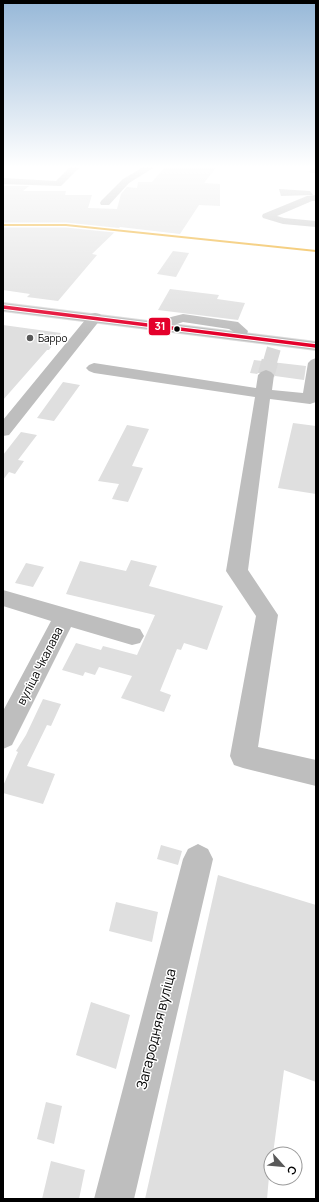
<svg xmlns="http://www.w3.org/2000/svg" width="319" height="1202" font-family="Manrope,sans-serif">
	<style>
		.water { fill: #bfbfbf }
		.building { fill: #dfdfdf }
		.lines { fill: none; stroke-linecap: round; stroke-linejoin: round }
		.minor-tunnel-far1 { stroke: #d9d9d9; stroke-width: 14; stroke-dasharray: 14 6; stroke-linecap: butt }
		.minor-tunnel { stroke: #d9d9d9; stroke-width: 17; stroke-dasharray: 17 8; stroke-linecap: butt }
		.major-casing { stroke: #dbdbdb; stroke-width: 2 }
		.minor { fill: #bebebe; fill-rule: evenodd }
		.major { fill: #bebebe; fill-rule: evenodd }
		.bus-1-casing { stroke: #fff; stroke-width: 5.5 }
		.bus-1 { stroke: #e4002b; stroke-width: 3.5 }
		.rail-1-casing { stroke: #fff; stroke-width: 3 }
		.rail-1 { fill: #eb9e00; fill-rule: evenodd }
		.bus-dot { fill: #000; stroke: #fff; stroke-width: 1.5 }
		.poi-dot { fill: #595959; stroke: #fff; stroke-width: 1.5 }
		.labels { text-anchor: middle; stroke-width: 3; stroke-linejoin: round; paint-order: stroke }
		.far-poi-label { font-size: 10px; fill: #000; stroke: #fff; text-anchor: start }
		.street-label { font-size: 12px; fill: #000; stroke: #fff }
		.near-street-label { font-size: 14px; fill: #000; stroke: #fff }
		.line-badge { stroke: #fff; stroke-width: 1.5 }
		.badge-label { font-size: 11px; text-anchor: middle; font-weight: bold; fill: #fff }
	</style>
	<rect width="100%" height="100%" fill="#fff"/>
	<path class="water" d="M279 189 310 191 313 195 281 196Z"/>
	<path class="building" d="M167 165H218L204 183 220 184V206L199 205 180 234 120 227 92 254 97 255 58 301 27 297 30 294 3 290V186H29L23 191H66L65 195H92L88 208 117 209 121 194 127 187 137 188 138 182H152Z
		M173 251 189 253 176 277 157 274Z
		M170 289 219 295 217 299 245 303 238 320 158 310Z
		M3 325 61 333 49 350H47L3 400Z
		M254 360 306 366 304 380 275 376 272 371 267 369 260 371 257 374 250 373Z
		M63 382 80 385 54 421 37 418Z
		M293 423 316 426V494L278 488Z
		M127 425 149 429 132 466 143 468 128 502 112 499 119 484 98 481Z
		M21 432 37 435 18 460 24 461 15 474 9 472 3 480V455Z
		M131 560 157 566 149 586 223 606 207 650 184 643 181 650 177 649 160 691 171 695 164 712 121 698 132 676 99 667 95 675 85 672 83 676 62 670 76 643 101 650 103 646 137 655 155 615 66 594 80 561 126 571Z
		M26 563 44 567 33 587 15 583Z
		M43 699 61 704 51 726 47 725 27 766 55 774 43 804 3 793V786L18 752 16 751 26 735Z
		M161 845 182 851 178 865 157 859Z
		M218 875 316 905V1082L284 1070 273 1154H271L267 1199H145Z
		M116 902 158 912 152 942 109 931Z
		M91 1002 130 1015 116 1069 76 1055Z
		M46 1102 62 1106 54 1144 37 1139Z
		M51 1161 85 1170 79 1199H42Z"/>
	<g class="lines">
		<path class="minor-tunnel-far1" d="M270 362 276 341"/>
		<path class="minor-tunnel" d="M266 375 270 361"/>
		<g class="major-casing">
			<path id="major" d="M3 303 316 342V350L3 311Z"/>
		</g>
		<path class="minor" d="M72 165H82L61 186 3 184V178L56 181Z
			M147 165H158L129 183 109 205H101L100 203 101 201 123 179Z
			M316 167V173H311L309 171Z
			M316 195V201H312L277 216 284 218 316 221V227L283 224 263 218 262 216 263 214 307 196Z
			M95 313 100 314 102 317 100 320 9 435 3 436V420L90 314Z
			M183 314 238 322 248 331 245 339 240 340 235 339 233 336 234 332 229 329 183 322 174 325 172 330 167 331 162 330 160 327 163 319Z
			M316 358V402L310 404 270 399 248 570 278 615 258 747 316 760V786L243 768 234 765 230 756 256 616 226 571 255 397 94 373 89 371 86 368 89 365 94 363 256 388 258 375 261 372 266 370 271 372 274 375 272 390 303 393 308 363 311 360Z
			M3 590 132 627 140 629 144 636 140 643 132 645 71 627 12 745 3 749V711L51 621 3 606Z
			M198 844 208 849 213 859 134 1199H94L183 859 188 849Z"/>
		<use href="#major" class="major"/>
		<g class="bus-1-casing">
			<path id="bus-1" d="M3 307 316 346"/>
		</g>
		<use href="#bus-1" class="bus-1"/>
		<g class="rail-1-casing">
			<path id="rail-1" d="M3 224H66L316 250V252L66 226H3Z"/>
		</g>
		<use href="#rail-1" class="rail-1"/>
	</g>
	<linearGradient id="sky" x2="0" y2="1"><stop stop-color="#97b8d8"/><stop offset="0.5" stop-color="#fff"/><stop offset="1" stop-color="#fff" stop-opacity="0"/></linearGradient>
	<rect width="319" height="333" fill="url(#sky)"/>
	<circle class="bus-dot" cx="177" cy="329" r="3.5"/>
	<circle class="poi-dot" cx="30" cy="338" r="4"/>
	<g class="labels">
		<g class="far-poi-label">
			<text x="38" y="342">Барро</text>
		</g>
		<g class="street-label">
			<text transform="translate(40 666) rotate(-63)" y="4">вуліца Чкалава</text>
		</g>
		<g class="near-street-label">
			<text transform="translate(156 1029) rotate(-76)" y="5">Загародняя вуліца</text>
		</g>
	</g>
	<rect class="line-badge" x="148" y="317" width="23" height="19" rx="4" fill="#e4002b"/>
	<g class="badge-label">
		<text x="160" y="330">31</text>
	</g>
	<rect width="319" height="1202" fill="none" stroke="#000000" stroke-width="8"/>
	<g transform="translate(283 1166) rotate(117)"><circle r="19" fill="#ffffff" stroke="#999999"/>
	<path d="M0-3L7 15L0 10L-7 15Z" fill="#595959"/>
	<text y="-6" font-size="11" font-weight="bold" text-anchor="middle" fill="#000000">С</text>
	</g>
</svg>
